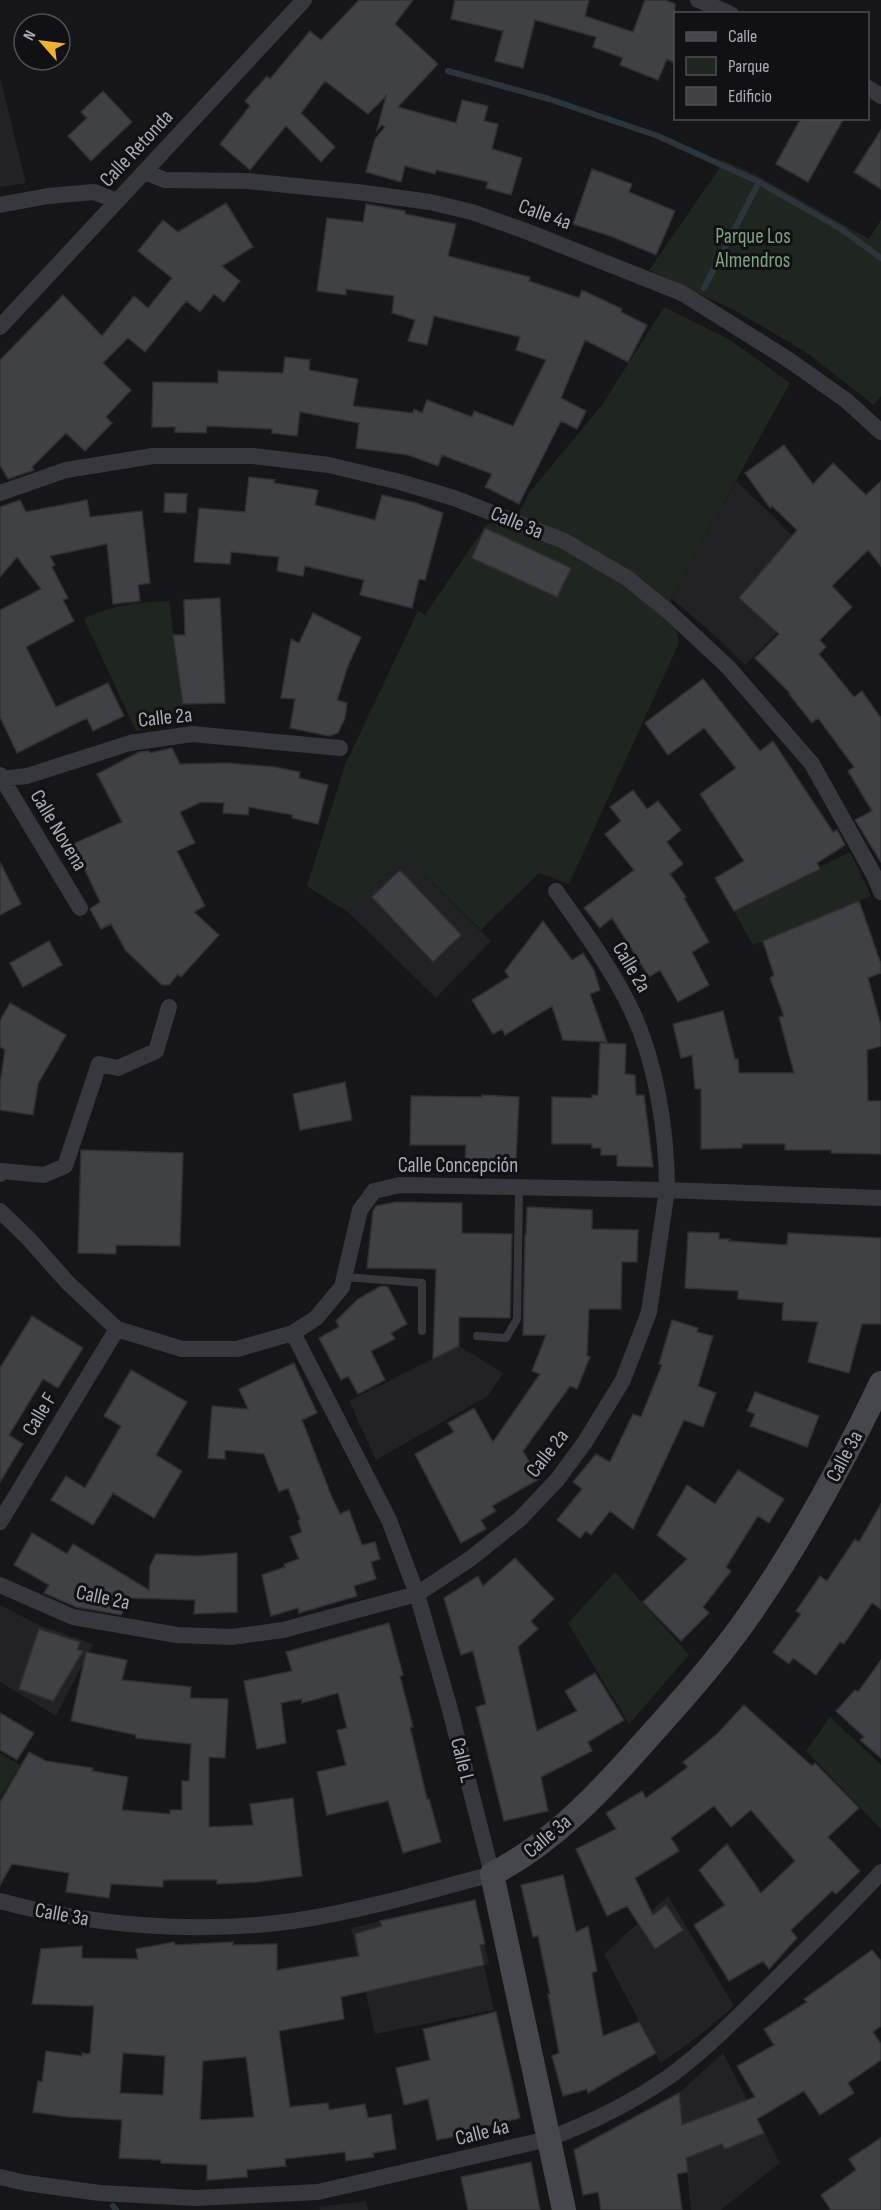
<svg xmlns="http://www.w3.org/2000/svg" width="881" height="2210" font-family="'Sofia Sans Condensed',sans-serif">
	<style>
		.built { fill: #222225 }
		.green { fill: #1e261f }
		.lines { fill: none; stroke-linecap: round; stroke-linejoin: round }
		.stream { stroke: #2c353c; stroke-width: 6 }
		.building { fill: #404145; stroke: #303034; stroke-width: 1.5; fill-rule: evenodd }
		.lane { stroke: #37383d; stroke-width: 8 }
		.street { stroke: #37383d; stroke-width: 16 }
		.secondary { stroke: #45474d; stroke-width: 24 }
		.labels { text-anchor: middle; stroke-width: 6; stroke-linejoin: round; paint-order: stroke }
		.street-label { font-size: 21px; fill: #a8adb8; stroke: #111113 }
		.park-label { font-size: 21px; fill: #7fa381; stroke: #111113 }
	</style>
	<rect width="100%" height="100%" fill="#161618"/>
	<path class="built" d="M0 78 26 183 0 187Z
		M736 481 775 518 832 578 745 665 712 633 671 598Z
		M404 855 491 941 436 998 348 912Z
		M459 1346 503 1373 488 1396 376 1460 349 1401Z
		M0 1605 39 1625 93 1644 56 1716 0 1682Z
		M668 1896 734 2006 700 2035 661 2063 604 1954Z
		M475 1900 489 1964 484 1965 494 2010 375 2034 351 1928Z
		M723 2053 780 2163 721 2210H691L679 2093Z
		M366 2201 368 2210H320L319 2207Z"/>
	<path class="green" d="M722 160 756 175 869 239 881 220V396L874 405 807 353 738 312 649 270 719 169Z
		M664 307 730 340 790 383 671 598 679 643 569 884 539 873 481 930 404 855 348 912 307 886 345 765 418 611 425 615 486 525 520 511 529 493 602 405Z
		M169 601 185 722 136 731 84 619C115 604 135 603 169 601Z
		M850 852 871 896 753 945 734 911Z
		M615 1572 689 1655 629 1724 568 1623Z
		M830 1717 881 1765V1829L806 1751Z
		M0 1753 20 1765 0 1798Z"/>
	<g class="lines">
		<path class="stream" d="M448 71 549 99 658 136 759 182
			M704 288 759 182 841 229 881 258
			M113 2206 116 2210"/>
	</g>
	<path class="building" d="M359 0H413L395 24 438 64 398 107 456 123 462 100 488 106 484 121 498 124 492 149 522 158 511 195 486 188 488 182 436 170 435 174 405 166 401 182 366 172 375 139 385 127 382 125 377 130 386 96 368 114 325 81 301 113 335 147 321 162 286 126 250 170 220 144 250 106 245 101 267 76 270 79 310 31 321 40Z
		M455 0H589L585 16 633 32 645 0H665L675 4V63L667 59 658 80 620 65 623 58 593 47 596 37 535 20 523 68 495 61 503 31 451 19Z
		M103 91 132 122 91 161 68 136 87 118 81 112Z
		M801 118H844L808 182 776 164Z
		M881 130V189L854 172Z
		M592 169 632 184 629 192 675 211 656 255 613 237 573 224Z
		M226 203 253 247 222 266 240 281 224 302 214 294 200 312 186 301 145 352 128 338 103 363 131 390 106 417 112 423 85 451 66 433 32 467 34 470 8 479 0 465V360L63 295 102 336 134 296 148 308 172 278 138 251 163 220 178 232Z
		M366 204 405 211V214L456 224 448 256 530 277 529 281 579 298 582 290 622 309 621 312 647 325 628 362 585 340 561 398 586 411 577 429 561 421 519 504 485 487 492 474 442 455 438 466 408 455 356 448 359 423 300 412 297 436 272 433V429L207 426 206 433 175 432V427H152L153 382 218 383V371L283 373 285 357 310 360 309 370 358 379 353 406 413 413 414 409 422 413 427 400 472 417 474 411 513 426 546 360 516 350 520 337 434 316 427 345 408 341 415 320 392 313 394 296 346 289V295L317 291 327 218 363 222Z
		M784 445 813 484 833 463 866 495 881 481V566L868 550 832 586 852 607 820 640 826 647 819 654 854 697 862 691 881 718V862L855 820 872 811 848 771 854 767 818 718 812 723 789 694 790 693 755 658 779 634 739 598 797 530 772 506 770 508 745 473Z
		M249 477 275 480 274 483 318 490 315 505 375 520 382 495 416 503 443 513 425 580 419 579 412 608 360 595 364 580 305 566 303 576 277 571 279 557 231 552 230 564 194 562 199 508 245 512Z
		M165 493 187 494 186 513 164 512Z
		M20 500 26 512 87 500 90 517 142 511 150 583 138 585 140 601 113 604 107 544 50 556 55 565 52 567 68 598 63 600 74 621 26 647 56 707 108 683 124 716 93 731 87 718 17 753 0 717V610L41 589 17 557 0 577V507Z
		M485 528 571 568 557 597 472 558Z
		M220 598 225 703 183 704 173 635H185L184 600Z
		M313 613 361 637 348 666 337 700 347 703 345 718 338 733 329 736 290 728 295 699 281 698 291 639 299 643Z
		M703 679 760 751 773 741 833 832 837 830 845 845 817 863 820 869 734 911 715 878 744 861 700 794 736 768 704 728 668 755 645 723Z
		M172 748 180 764 227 763 275 767 300 772 299 778 328 785 318 824 292 818 293 815 249 807 248 815 223 813 224 803 201 802 180 812 195 843 177 851 205 906 194 912 219 935 181 977 178 974 169 985H162L126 951 111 924 101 929 90 909 100 902 73 844 122 822 97 774 139 752 149 751 150 753Z
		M633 790 647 809 658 801 681 830 667 842 683 864 670 874 686 897 684 898 709 942 692 952 709 985 678 1002 660 970 649 977 612 918 600 928 584 908 634 870 605 834 621 821 610 807Z
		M0 862 21 904 0 915Z
		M400 870 461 935 433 962 372 897Z
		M859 901 881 964V973L868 978 881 1025V1046L867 1050 868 1101H881V1154L831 1153V1150H785V1144H742V1148L701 1149V1089H695L692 1055 681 1058 673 1024 723 1011 735 1059H738L739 1073H794L779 1017 784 1016 770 978 774 975 763 941Z
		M543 921 572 960 583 953 594 970 600 990 590 994 607 1042 563 1040 552 1006 505 1035 502 1029 493 1034 472 1000 509 977 505 971Z
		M49 941 62 965 23 987 10 963Z
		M10 1003 66 1035 38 1084 33 1115 0 1110V1084L5 1050 0 1047V1021Z
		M600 1043 626 1044 625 1074 635 1075 636 1095H644L653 1167 617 1166V1155H601V1148H592V1144H552V1097L592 1098V1095H598Z
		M345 1082 352 1120 300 1130 293 1094Z
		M482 1095 519 1097 516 1161 482 1159 481 1162 465 1161 466 1145H410L411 1096 482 1097Z
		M81 1150 183 1153 180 1246 116 1245V1254L78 1253Z
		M396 1202 462 1203V1233L512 1234 510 1318 459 1317V1346L433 1359 436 1269 367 1268 373 1211 376 1206Z
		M527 1207 592 1210V1229L638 1230 637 1262H622L621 1309H589L587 1356 590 1357 577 1389 570 1386 523 1451 539 1479 492 1506 496 1511 481 1520 486 1529 461 1543 415 1454 454 1432 448 1423 474 1408 493 1442 540 1374 532 1371 546 1335H523L525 1235H526Z
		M688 1232 719 1233V1239H730L729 1241 787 1245 788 1233 881 1238V1324H862L849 1373 808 1362 818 1322 782 1320 783 1303 738 1299V1291L685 1288Z
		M381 1286 388 1287 407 1324 391 1333 395 1339 371 1351 385 1380 358 1394 348 1376 341 1380 319 1338 339 1327 336 1321 358 1299Z
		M32 1316 83 1348 58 1388 43 1379 9 1435 23 1444 0 1482V1368Z
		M672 1320 698 1328 697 1332 713 1336 698 1386 716 1393 703 1427 684 1420 633 1529 610 1511 591 1535 586 1531 580 1538 557 1520 582 1489 573 1482 596 1454 610 1462 633 1414 641 1417 662 1365 659 1364Z
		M294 1363 317 1413 302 1420 331 1495 340 1514 349 1510 362 1545 375 1542 380 1559 371 1562 376 1579 354 1586 357 1596 299 1613 298 1608 271 1616 262 1575 285 1567 284 1564 299 1559 290 1537 302 1532 298 1521 300 1519 288 1488 279 1492 264 1454 225 1450V1459L208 1458 212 1406 248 1409 239 1389Z
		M131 1370 187 1402 156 1455 182 1471 154 1518 113 1493 93 1525 51 1500 66 1476 85 1488 121 1426 104 1416Z
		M755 1392 819 1416 807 1447 750 1426 755 1414 747 1411Z
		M738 1470 784 1499 769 1523 758 1516 726 1567 731 1571 703 1607 709 1613 681 1641 643 1602 687 1559 657 1535 687 1485 715 1504Z
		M881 1504V1609L872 1603 844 1644 840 1642 816 1675 793 1658 789 1664 773 1652 801 1614 796 1611 820 1576 827 1581 855 1539 859 1542Z
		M32 1533 67 1554 73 1544 149 1590 150 1566 156 1554 197 1556 237 1553V1612L194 1614 195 1600 131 1598 121 1615 76 1607 44 1593 49 1585 14 1565Z
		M515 1558 554 1599 531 1621 538 1629 518 1647 537 1731 577 1711 565 1691 595 1673 624 1720 588 1742 592 1751 541 1777 548 1811 504 1821 476 1707 486 1704 473 1651 461 1655 444 1598 478 1576 483 1586Z
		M389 1623 403 1675 400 1676 413 1727H410L427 1799H429L441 1842 403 1853 388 1801 327 1815 317 1772 346 1765 337 1730 347 1728 338 1693 302 1703V1699L281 1703 286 1743 257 1749 244 1681 292 1671 286 1652Z
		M39 1629 80 1642 77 1650 83 1651 53 1701 19 1689Z
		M86 1652 127 1660 122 1680 191 1687 190 1698 228 1699 225 1758 209 1757V1827L253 1825 250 1804 293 1798 302 1876 257 1882 217 1884V1880H163V1887L111 1884 109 1898 66 1892 69 1873 12 1864 0 1885V1802L29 1752 46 1761 93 1768 92 1771 128 1777 122 1810 170 1814V1810H182V1781H189L191 1744 136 1738V1735L71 1721Z
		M881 1660V1758L860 1740 864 1737 836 1711 855 1690 858 1692Z
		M744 1705 812 1766 815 1763 859 1808 828 1837 860 1871 836 1894 832 1891 791 1930 797 1938 769 1969 763 1961 729 1981 694 1925 725 1905 699 1870 727 1844 761 1893 795 1861 751 1810 731 1827 714 1806 671 1838 679 1851 635 1878 653 1915 666 1905 683 1930 655 1949 627 1906 607 1916 576 1849 616 1829 606 1813 642 1791 646 1798 688 1767 683 1762 717 1734Z
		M0 1713 34 1733 17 1760 0 1750Z
		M563 1875 576 1932 588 1926 597 1971 592 1973 603 2036 639 2022 656 2053 588 2093 587 2089 563 2096 552 2056 559 2053 548 1994H550L538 1936 533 1937 521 1885Z
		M475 1900 485 1944 480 1945 484 1965 341 1997 344 2019 279 2031 290 2107 328 2103 329 2110 365 2104 368 2118 391 2114 396 2149 373 2153 374 2157 346 2161 345 2152 285 2159 286 2166 247 2170V2177L207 2180V2165L161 2163V2160L119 2158 122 2120 69 2117 33 2112 38 2081 42 2082 46 2051 82 2056V2053L90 2054 94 2006 32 2004 41 1949 82 1946V1958L138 1959 136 1949 174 1942 175 1945 233 1942V1945L277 1944V1970L359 1956 355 1934 382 1926 380 1921ZM123 2053 165 2056 163 2095 120 2093ZM246 2057 254 2117 200 2120 203 2061Z
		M872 1950 881 1961V2026L873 2032 881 2044V2060L848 2083 854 2093 820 2115 804 2091 757 2119 764 2133 725 2149 722 2144 686 2158 688 2172 677 2174 682 2210H601L598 2192 583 2195 574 2150 679 2093 682 2125 755 2097 737 2066 774 2045 764 2029 807 2002 804 1999Z
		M496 2012 520 2118 466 2131 467 2134 437 2140 428 2099 404 2105 396 2068 430 2060 423 2029Z
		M881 2138V2210H831L821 2195 856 2170 849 2159Z
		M531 2162 540 2210H468L461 2177Z"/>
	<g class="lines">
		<path class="lane" d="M345 1277 422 1283V1331
			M477 1336 506 1338 517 1319 519 1188"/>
		<path class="street" d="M698 0 731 14
			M868 88 881 96
			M145 172 165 180 247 181 357 192 430 202 472 212 523 230 682 293 786 358 847 401 881 432
			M0 205 48 196 94 192 117 201
			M0 327 304 0
			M0 493 66 470 153 456H253L329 465 400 482 454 498 564 541 627 578 669 612 728 667 812 764 874 875 881 892
			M0 775 80 908
			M0 779 27 776 130 743 192 734 340 748
			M0 1174 2 1171 44 1175 65 1166 99 1064 118 1068 156 1051 169 1007
			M0 1211 28 1238 68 1283 117 1329 182 1349H237L293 1333 316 1318 342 1287 360 1210 374 1191 400 1185 667 1190 881 1198
			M0 1522 117 1329
			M0 1585 73 1617 177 1635 232 1637 283 1630 417 1594 470 1559 520 1519 557 1480 585 1442 623 1380 649 1312 667 1190C667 1131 656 1060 630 1007 610 966 582 928 556 891
			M0 1901C91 1926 199 1934 293 1921 360 1911 426 1892 492 1874L449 1706 417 1594 389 1520 293 1333
			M0 2177 26 2183 100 2193 196 2198 318 2192 548 2139C590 2123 633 2102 670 2076 704 2051 735 2020 765 1990 804 1951 844 1913 881 1872"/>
		<path class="secondary" d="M564 2210 492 1874C552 1844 602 1790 646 1740 680 1702 715 1663 745 1621 798 1546 842 1465 881 1383"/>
	</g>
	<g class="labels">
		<g class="street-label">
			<text transform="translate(136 148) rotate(-47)" y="7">Calle Retonda</text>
			<text transform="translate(545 214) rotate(20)" y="7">Calle 4a</text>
			<text transform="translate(517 522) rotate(22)" y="7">Calle 3a</text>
			<text transform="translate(165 717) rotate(-6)" y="7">Calle 2a</text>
			<text transform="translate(59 830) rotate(59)" y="7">Calle Novena</text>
			<text transform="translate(632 967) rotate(59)" y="7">Calle 2a</text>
			<text x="458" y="1172">Calle Concepción</text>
			<text transform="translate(39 1414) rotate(-59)" y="7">Calle F</text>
			<text transform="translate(547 1453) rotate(-52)" y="7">Calle 2a</text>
			<text transform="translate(844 1456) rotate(-62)" y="7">Calle 3a</text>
			<text transform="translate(103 1597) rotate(12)" y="7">Calle 2a</text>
			<text transform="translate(463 1760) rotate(76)" y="7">Calle L</text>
			<text transform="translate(547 1836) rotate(-40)" y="7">Calle 3a</text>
			<text transform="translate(62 1914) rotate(10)" y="7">Calle 3a</text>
			<text transform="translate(482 2132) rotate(-14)" y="7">Calle 4a</text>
		</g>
		<g class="park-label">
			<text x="753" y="243">Parque Los<tspan x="753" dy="24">Almendros</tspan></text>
		</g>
	</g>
	<rect x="674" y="12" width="195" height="108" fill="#111113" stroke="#4d4f55" stroke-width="1.5"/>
	<rect x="686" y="32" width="30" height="9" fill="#45474d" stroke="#4d4f55" stroke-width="1.5"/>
	<text x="728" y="42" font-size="18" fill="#a8adb8">Calle</text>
	<rect x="686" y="57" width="30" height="18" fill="#1e261f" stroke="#4d4f55" stroke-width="1.5"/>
	<text x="728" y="72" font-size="18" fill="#a8adb8">Parque</text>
	<rect x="686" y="87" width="30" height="18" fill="#404145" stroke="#4d4f55" stroke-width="1.5"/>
	<text x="728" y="102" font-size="18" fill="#a8adb8">Edificio</text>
	<g transform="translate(42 42) rotate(298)"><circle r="28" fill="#111113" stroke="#4d4f55" stroke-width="1.5"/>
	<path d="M0-4.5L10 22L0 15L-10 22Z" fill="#f2b134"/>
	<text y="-9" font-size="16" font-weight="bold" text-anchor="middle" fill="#a8adb8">N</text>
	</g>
</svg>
